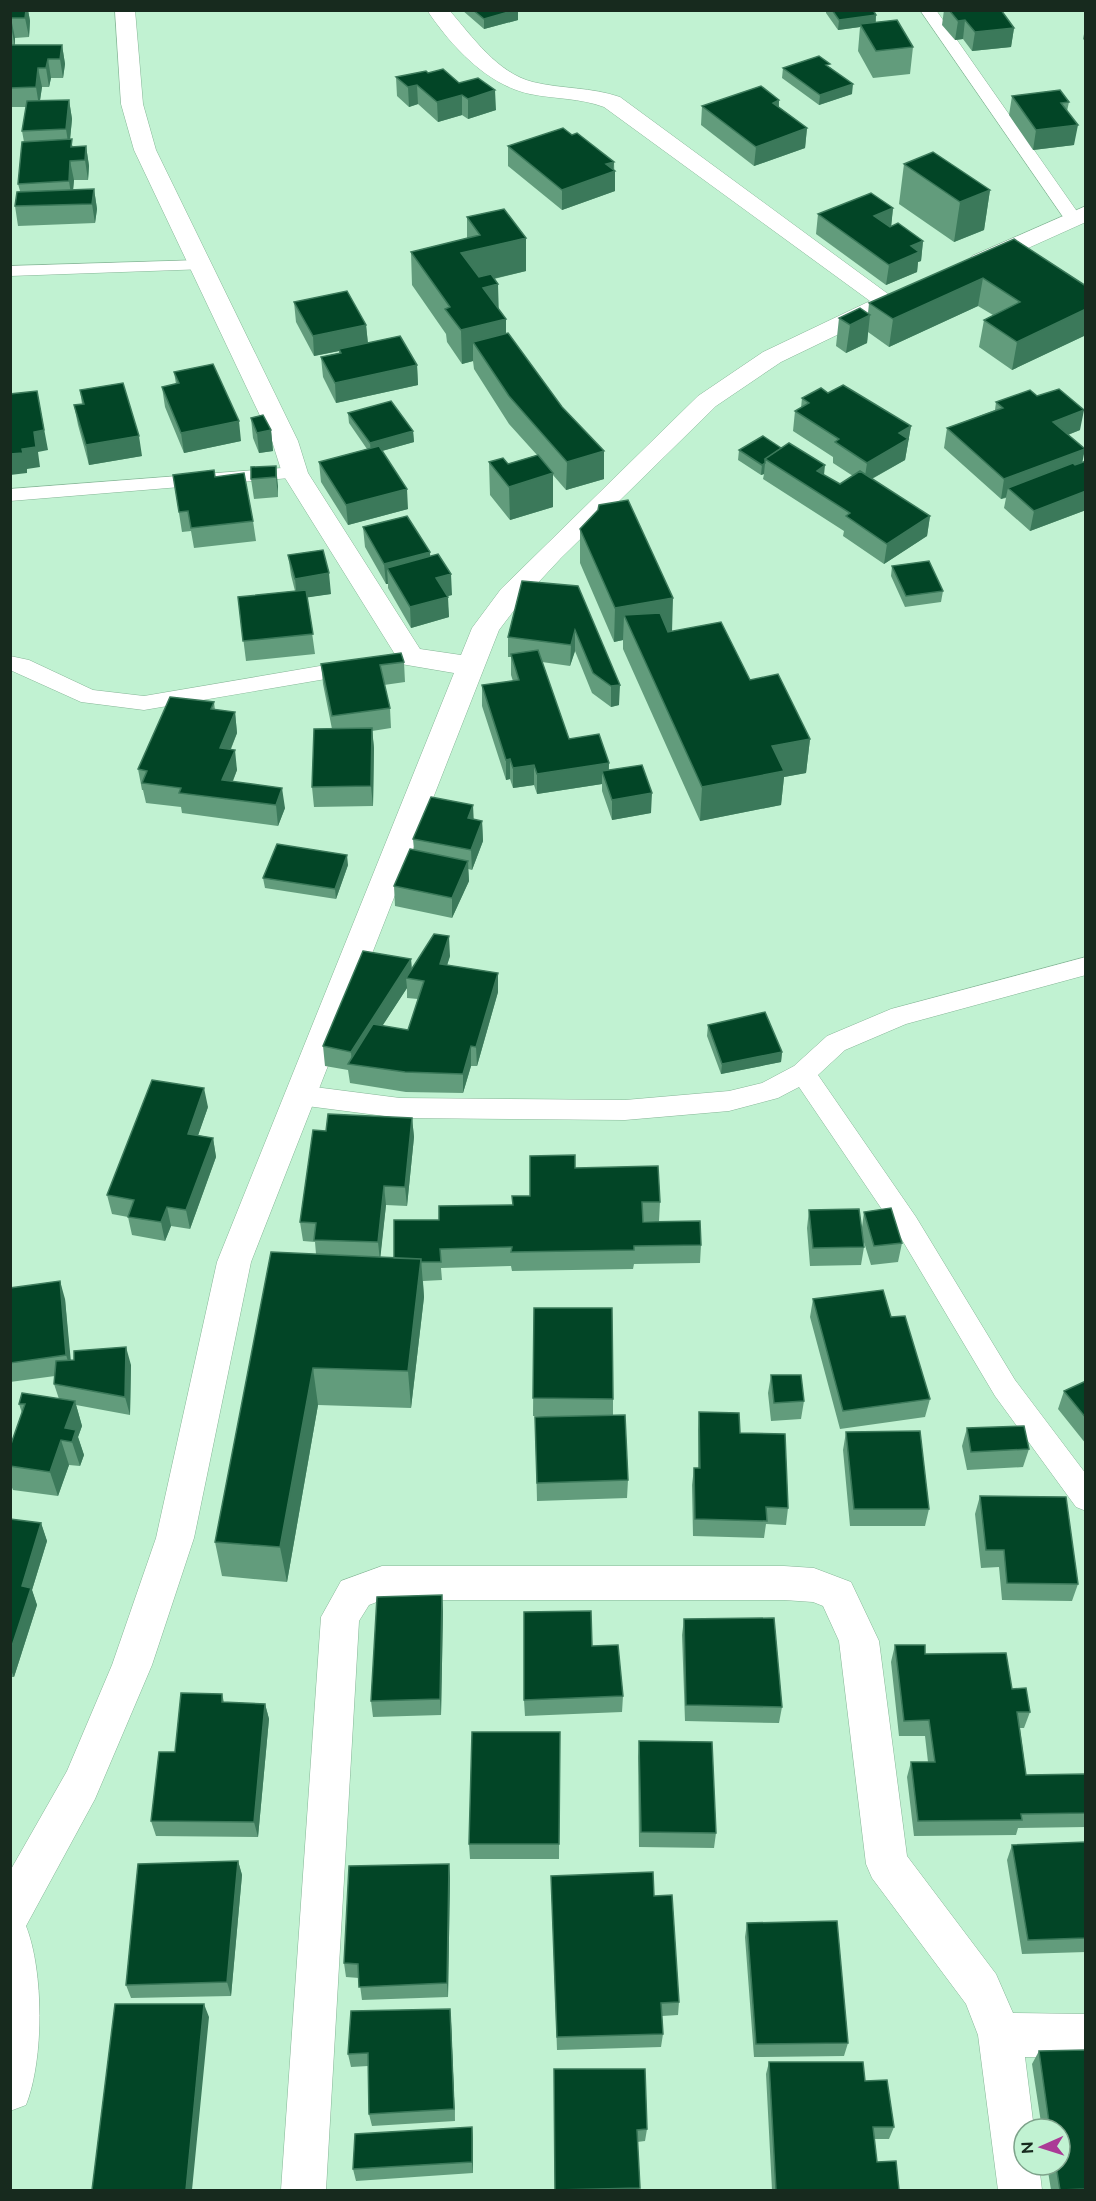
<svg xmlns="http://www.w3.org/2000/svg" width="1096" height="2201" font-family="Raleway,sans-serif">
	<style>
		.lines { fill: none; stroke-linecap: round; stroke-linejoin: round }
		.lane-casing { stroke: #86b697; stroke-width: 1 }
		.street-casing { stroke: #86b697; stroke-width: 1 }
		.lane { fill: #fff; fill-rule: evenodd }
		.street { fill: #fff; fill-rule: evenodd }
		.wall { fill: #629c7c; fill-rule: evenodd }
		.shaded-wall { fill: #3b795a }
		.building { fill: #024526; stroke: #3b795a; stroke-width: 1.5 }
	</style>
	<rect width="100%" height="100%" fill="#c1f2d2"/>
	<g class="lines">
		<g class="lane-casing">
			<path id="lane" d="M920 10H936L1083 220 1080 224H1068Z
				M200 260 209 265 206 269 10 276V266Z
				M295 467 302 469 305 473 302 477 10 501V489Z
				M10 656 29 660 93 690 144 696 355 660 363 662 366 667 363 672 355 674 144 710 81 702 10 670Z
				M1086 957V975L906 1024 845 1050 818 1075 916 1217 1015 1380 1086 1474V1511L1076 1507 995 1396 898 1233 799 1087 778 1098 729 1111 625 1120 400 1118 299 1105 290 1102 286 1095 290 1088 299 1085 400 1098 625 1100 729 1091 762 1083 794 1066 827 1036 891 1009Z"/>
		</g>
		<g class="street-casing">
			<path id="street" d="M115 10H135L143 104 156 150 298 441 308 473 420 649 461 655 472 628 501 589 698 396 763 352 870 301 604 107C580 98 555 99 530 94 487 85 451 46 427 10H449C472 36 497 73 533 82 562 89 591 87 620 97L899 302 895 307 781 362 716 406 561 558 521 601 499 630 251 1262 194 1538 152 1665 95 1799 26 1926C44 1971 44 2060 26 2105L10 2111V1871L67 1771 112 1665 156 1538 217 1262 454 673 401 664 282 473 272 441 134 150 121 104Z
				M1086 206V222L988 266H972L968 261 972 256Z
				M382 1566H784L814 1568 851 1582 879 1641 907 1856 996 1974 1013 2013 1086 2014V2058L1025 2057 1034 2129H1024V2165H1039L1042 2190H998L978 2035 966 2004 872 1878 866 1864 839 1641 823 1606 813 1602 784 1600H382L369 1605 359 1621 326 2190H281L321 1617 341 1581Z"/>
		</g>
		<use href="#lane" class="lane"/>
		<use href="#street" class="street"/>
	</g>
	<path class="wall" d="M10 10H28L30 21 29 37 15 38V45H62L65 64 63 78H51L49 87H42L40 101 69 100 72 119 70 140 73 147 86 146 89 166 88 180H74L73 190 94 189 97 209 95 223 18 226 15 206 20 191 18 184 24 142 22 131 26 107H10Z
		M462 10H518V20L484 29Z
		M826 10H873L876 15V23L913 47 910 74 873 78 858 51 860 27 838 30 826 13Z
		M944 10H1001L1014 28 1011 47 972 51 963 39 955 40 942 25Z
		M1085 29H1086V42L1083 39Z
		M830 67 852 94 819 105 782 78 783 68Z
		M428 73 459 83 496 110 468 119 462 115 438 122 418 104 409 107 397 96 396 77Z
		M1012 96 1069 102 1067 111 1074 145 1033 150 1009 115Z
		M779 100V107L807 128 805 148 754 166 701 125 702 106Z
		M572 135 614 162 615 191 562 210 508 166V146Z
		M904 164 990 190 984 230 954 242 899 204Z
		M893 208 891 226 923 241 921 261 918 262 917 272 886 285 816 234 818 214Z
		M467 217 526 271 494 279 498 309 506 333 604 479 566 490 553 475V507L510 520 490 495 489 462 508 464 537 455 509 424 474 369 473 361 462 364 447 342 446 334 412 285 411 252 467 238Z
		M1014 239 1086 286V335L1012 370 979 347 984 320 993 315 978 306 889 347 868 332 867 343 846 353 836 346 839 318 868 313 869 303Z
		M294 302 366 325 368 343 417 365 418 385 336 403 323 377 321 357 339 353V351L314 356 296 322Z
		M174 372 241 441 184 453 165 407 162 387 176 384Z
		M80 390 142 456 89 465 78 425 74 405 82 404Z
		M828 393 911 426 905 460 872 479 930 516 927 536 884 564 843 536 844 531 763 479 764 474 761 475 738 460 739 450 824 475 840 484 853 476 833 463V457L793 431 795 411 801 408 802 398Z
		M996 402 1080 430 1068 435 1082 462 1086 461V510L1030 531 1004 508 1006 498 1001 499 944 448 947 428 995 410Z
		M348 413 413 431 414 442 382 451 408 509 348 525 321 482 319 462 367 449 349 423Z
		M251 418 271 430 273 451 259 453 253 438Z
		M276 466 278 497 254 499 251 479Z
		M173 475 215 477 253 521 256 541 194 548 191 531 182 532Z
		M363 527 430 552V556L452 595 447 596 449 617 411 628 388 588V584H386L365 547Z
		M580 529 672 631 750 680 810 739 806 773 784 777 781 805 700 821 623 649V640L614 642 580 563Z
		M288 555 331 594 307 597 315 654 246 661 238 597 295 591 291 575Z
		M892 566 943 591 941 602 905 607 891 576Z
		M578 586 619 705 611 707 592 693 575 651 570 666 542 662 569 739 609 763V770L651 813 612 820 602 791V784L537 794 534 785 513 788 510 779 506 780 482 706V685L513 681 511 675V657H508V637Z
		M404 662 405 682 384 685 390 708 391 728 372 731 374 748 373 806 314 807 312 787 332 729 323 684 321 664Z
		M214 702 215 710 235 712 237 733 231 749 237 770 233 781 285 808 278 826 182 813 181 807 146 803 143 790H142L138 769Z
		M473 819 482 821 483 841 472 870 468 869 469 881 452 918 395 906 394 886 414 850 413 839Z
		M348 865 336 899 265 888 263 878Z
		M450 956 447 965 498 973V992L477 1066H471L463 1093 406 1092 350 1083 348 1070 325 1066 323 1046 411 959 412 969ZM407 988V998L418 999 408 1030 382 1026Z
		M708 1025 782 1052 781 1062 721 1074 707 1036Z
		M208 1107 198 1135 213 1138 216 1157 190 1229 171 1226 165 1241 132 1235 128 1217 112 1214 107 1195Z
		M412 1118 414 1137 407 1206 386 1205 380 1257 394 1258 439 1220 512 1205 530 1196 575 1168 660 1202 659 1221H643V1222L701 1245 700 1263 634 1264 633 1269 512 1271 511 1266 441 1268 442 1280 423 1281 424 1297 411 1408 318 1405 287 1582 222 1576 215 1542 316 1254 315 1242 303 1241 300 1222 326 1131Z
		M809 1210 862 1227 864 1212 902 1243 898 1262 871 1265 863 1239 864 1247 861 1265 810 1266 807 1228Z
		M10 1288 65 1299 70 1360 131 1365 130 1415 76 1405 82 1426 78 1437 84 1455 80 1466 69 1465 58 1496 13 1490 10 1483V1447L22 1413 19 1404 59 1399 54 1384 55 1376 10 1382Z
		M813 1299 891 1317 930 1399 925 1417 840 1429 810 1317Z
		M534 1308 613 1399V1415L628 1480 627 1498 537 1501 535 1417 572 1416H533Z
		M771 1375 804 1401 801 1419 771 1421 768 1393Z
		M1086 1381V1444L1058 1409 1064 1391Z
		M699 1412 740 1433 788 1508 786 1525 766 1524 764 1538 693 1536 692 1485 694 1468H698V1430Z
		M967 1428 1029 1449 1023 1467 967 1470 962 1446Z
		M846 1432 929 1509 925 1526H850L843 1450Z
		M980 1496 1078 1584 1072 1601 1002 1600 999 1567 981 1568 975 1514Z
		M10 1519 41 1523 47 1541 32 1590 37 1605 14 1677H10Z
		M442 1595 443 1612 441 1715 373 1717 371 1701Z
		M684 1619 782 1707 779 1723 685 1721 682 1635Z
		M895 1645 925 1654 1012 1689 1030 1712 1024 1728H1020L1026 1775 1086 1774V1827L1018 1828 1016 1835 914 1836 907 1777 911 1762H928L925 1736H899L891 1662Z
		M592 1646 623 1696 622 1712 525 1716 524 1700Z
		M222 1694 224 1702 265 1704 269 1719 258 1837 156 1836 151 1821 175 1752Z
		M560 1732 559 1859H470L469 1844Z
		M639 1741 716 1833 714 1848 639 1847 638 1757Z
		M1086 1842V1952L1022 1954 1007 1860 1012 1845Z
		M238 1861 242 1875 231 1996 131 1998 126 1985Z
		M449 1864 450 1878 448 1997 362 2000 359 1978 346 1977 344 1963Z
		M551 1876 654 1896 679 2002 678 2015 662 2016 663 2034 661 2047 557 2050Z
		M747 1923 848 2043 844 2056 754 2057 745 1937Z
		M451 2022 455 2121 372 2126 369 2114 368 2066 351 2067 348 2054Z
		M1086 2050V2190H1051L1047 2165H1060V2129H1042L1032 2064 1039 2051Z
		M769 2062 865 2081 894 2127 889 2139H874L877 2162 899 2190H772L766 2074Z
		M554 2069 647 2129 645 2141 637 2142 639 2190H555Z
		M472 2127 473 2139V2173L356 2181 353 2169Z"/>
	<path class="shaded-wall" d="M26 10H28L30 21 29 37 25 18Z
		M515 10H518V20L484 29V19Z
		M876 15 875 25 860 24V27L838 30 839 20Z
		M11 18 15 38V46L11 27Z
		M965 20 963 39 955 40 958 21Z
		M1014 28 1011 47 972 51 975 32Z
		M62 45 65 64 63 78 60 59Z
		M48 59 51 78 49 87 46 68Z
		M38 68 42 87 39 106 36 87Z
		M853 84 852 94 819 105 820 95Z
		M417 85 418 104 409 107 408 87Z
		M495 90 496 110 468 119V99Z
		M462 95V115L438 122 437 102Z
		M69 100 72 119 69 149 66 129Z
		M779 100 778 119 773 103Z
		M1078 125 1074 145 1033 150 1036 130Z
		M807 128 805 148 754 166 756 147Z
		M86 146 89 166 88 180 85 160Z
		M70 161 74 180 72 201 69 181Z
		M614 162 613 172 615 171V191L562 210V190L606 164Z
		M94 189 97 209 95 223 92 204Z
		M990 190 984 230 954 242 960 202Z
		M893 208 891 228 874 216Z
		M526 238V271L462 286 461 253Z
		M923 241 921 261 918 262 917 272 886 285 889 265 911 246Z
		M983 278 978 306 889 347 893 319Z
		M498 284 499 318 483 288Z
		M1086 309V335L1012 370 1017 342Z
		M870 315 867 343 846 353 850 325Z
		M506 319V353L473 342V361L462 364 461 330Z
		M366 325 368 345 339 349V351L314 356 313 336Z
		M417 365 418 385 336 403 335 383Z
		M37 391 48 450 38 452 40 467 27 469V473L10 475V454L22 449 34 432Z
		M1084 410 1080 430 1049 442 1053 422Z
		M239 421 241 441 184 453 181 433Z
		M911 426 905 460 864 483 867 463 899 433Z
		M271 430 273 451 259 453 257 433Z
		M413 431 414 442 371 454 370 443Z
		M139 436 142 456 89 465 86 445Z
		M1085 449 1081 469 1008 488 1006 497 1001 499 1004 479Z
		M604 451V479L566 490 567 462Z
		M765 463 764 474 761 475 762 465Z
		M825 465 823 485 817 471Z
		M276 466 278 486V497L276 477Z
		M553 473V507L510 520 509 487Z
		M407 489 408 509 348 525 346 505Z
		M1086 491V510L1030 531 1034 511Z
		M930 516 927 536 884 564 887 544Z
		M430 552 431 572 387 568 388 584H386L384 564Z
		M329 573 331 594 297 599 295 579Z
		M451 574 452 595 437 599 436 578Z
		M448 597 449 617 411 628 410 607Z
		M673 598 672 632 634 638 624 615 623 640 614 642 615 608Z
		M575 630V651L570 666 571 645Z
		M620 685 619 705 611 707V686Z
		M235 712 237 733 223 768 220 748Z
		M372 728 374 748 373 806 371 786Z
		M810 739 806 773 784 777 781 805 700 821 702 787 772 746Z
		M235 750 237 770 225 800 222 780Z
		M510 759V779L506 780V760Z
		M609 763 608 783 602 771V784L537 794V774Z
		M534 765V785L513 788V768Z
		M282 788 285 808 278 826 276 805Z
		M652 793 651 813 612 820V800Z
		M473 805 474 825 468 818Z
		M482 821 483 841 472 870 471 850Z
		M347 855 348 865 336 899 335 889Z
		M468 861 469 881 452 918V898Z
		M449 936 450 956 441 984 440 964Z
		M411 959 412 979 406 978 407 988 357 1065H352L351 1052Z
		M498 973V992L477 1066 476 1047Z
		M471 1046V1066L463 1093V1074Z
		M782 1052 781 1062 721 1074 722 1064Z
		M204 1088 208 1107 192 1153 188 1134Z
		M412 1118 414 1137 407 1206 405 1187Z
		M213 1138 216 1157 190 1229 186 1210Z
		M384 1186 386 1205 380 1261 378 1242Z
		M167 1207 171 1226 165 1241 161 1222Z
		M421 1259 424 1297 411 1408 408 1371Z
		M60 1281 65 1299 72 1373 66 1355Z
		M126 1347 131 1365 130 1415 125 1397Z
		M313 1368 318 1405 287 1582 280 1547Z
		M75 1401 82 1426 78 1437 84 1455 80 1466 72 1442 65 1428Z
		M61 1440 69 1465 58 1496 50 1472Z
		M41 1523 47 1541 32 1590 37 1605 14 1677 10 1668V1652L22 1586Z
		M442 1595 443 1612 441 1715 440 1699Z
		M265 1704 269 1719 258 1837 254 1822Z
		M238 1861 242 1875 231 1996 227 1982Z
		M449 1864 450 1878 448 1997 447 1983Z
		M204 2004 209 2017 192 2190H186Z
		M450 2009 451 2022 455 2121 454 2109Z
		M472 2127 473 2139V2173L472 2162Z"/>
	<path class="building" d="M10 10H26L25 18H11L10 27Z
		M473 10H515L484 19Z
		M832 10H873L876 15 839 20Z
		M949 10H1001L1014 28 975 32 965 20 958 21Z
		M897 20 913 47 876 51 860 24Z
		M10 45H62L60 59H48L46 68H38L36 87 10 88Z
		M819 56 830 64 826 65 853 84 820 95 783 68Z
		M443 69 459 83 478 78 495 90 468 99 462 95 437 102 417 85 408 87 396 77 426 71 428 73Z
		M761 86 779 100 773 103 807 128 756 147 702 106Z
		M1060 90 1069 102 1061 103 1078 125 1036 130 1012 96Z
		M69 100 66 129 22 131 27 101Z
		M563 128 572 135 577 133 614 162 606 164 615 171 562 190 508 146Z
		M72 139 71 147 86 146 85 160 70 161 69 181 18 184 22 142Z
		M933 152 990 190 960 202 904 164Z
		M94 189 92 204 15 206 17 192Z
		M871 193 893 208 874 216 890 227 898 223 923 241 911 246 919 252 889 265 818 214Z
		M504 209 526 238 461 253 479 277 491 274 498 284 483 288 506 319 461 330 445 309 450 307 411 252 480 235 467 217Z
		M1014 239 1086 286V309L1017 342 984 320 1020 302 983 278 893 319 869 303Z
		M347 291 366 325 313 336 294 302Z
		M860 308 870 315 850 325 839 318Z
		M508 333 562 407 604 451 567 462 509 396 473 342Z
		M400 336 417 365 335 383 321 357 341 353 339 349Z
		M213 364 239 421 181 433 162 387 179 383 174 372Z
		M123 383 139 436 86 445 74 405 84 404 80 390Z
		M843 385 911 426 899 433 908 439 867 463 835 442 839 439 795 411 809 403 802 398 821 388 828 393Z
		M1059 389 1084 410 1053 422 1085 449 1004 479 947 428 1003 408 996 402 1030 390 1037 396Z
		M37 391 44 430 34 432 36 447 22 449 23 453 10 454V394Z
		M391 401 413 431 370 443 348 413Z
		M263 415 271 430 257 433 251 418Z
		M763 436 781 448 765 459V463L762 465 739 450Z
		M789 443 825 465 817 471 840 484 860 471 930 516 887 544 846 516 850 513 765 459Z
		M379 446 407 489 346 505 319 462Z
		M538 455 553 473 509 487 489 462 503 458 508 464Z
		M1086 461V491L1034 511 1008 488 1073 463 1075 465Z
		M276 466V477L251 479V467Z
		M214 470 215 477 244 473 253 521 191 528 188 511 179 512 173 475Z
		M628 500 673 598 615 608 580 529 598 510 599 505Z
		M407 516 430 552 384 564 363 527Z
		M323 550 329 573 295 579 288 555Z
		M438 554 451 574 436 578 448 597 410 607 387 568Z
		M929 561 943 591 906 596 892 566Z
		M522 581 578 586 620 685 611 686 593 673 575 630 571 645 508 637Z
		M306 590 313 634 243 641 238 597Z
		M660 613 668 632 721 622 750 680 778 674 810 739 772 746 784 771 702 787 624 615Z
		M538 650 569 739 599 734 609 763 537 774 534 765 513 768 510 759 506 760 482 685 519 680 511 654Z
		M401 653 404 662 380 665 390 708 332 716 321 664Z
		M170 697 214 702 211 709 235 712 220 748 235 750 222 780 282 788 276 805 179 793 181 788 142 783 147 771 138 769Z
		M372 728 371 786 312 787 314 729Z
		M642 765 652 793 612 800 602 771Z
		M431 797 473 805 468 818 482 821 471 850 413 839Z
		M277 844 347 855 335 889 263 878Z
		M410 849 468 861 452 898 394 886Z
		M434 934 449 936 440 964 498 973 476 1047 471 1046 463 1074 405 1072 348 1064 373 1024 408 1030 424 981 406 978Z
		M363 951 411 959 351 1052 323 1046Z
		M765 1012 782 1052 722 1064 708 1025Z
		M152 1080 204 1088 188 1134 213 1138 186 1210 167 1207 161 1222 128 1217 134 1200 107 1195Z
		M328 1114 412 1118 405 1187 384 1186 378 1242 314 1240 316 1223 300 1222 313 1130 326 1131Z
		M575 1155V1168L658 1166 660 1202H642L643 1222 700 1221 701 1245 634 1246V1250L511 1252 512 1247 440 1249 441 1262H421V1259L394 1258V1220H439V1206L513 1205 512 1196H530V1156Z
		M891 1208 902 1243 874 1246 864 1212Z
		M859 1209 864 1247 813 1248 809 1210Z
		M271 1252 421 1259 408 1371 313 1368 280 1547 215 1542Z
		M60 1281 66 1355 10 1363V1288Z
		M883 1290 891 1317 905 1316 930 1399 843 1411 813 1299Z
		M534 1308H612L613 1399 533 1398Z
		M126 1347 125 1397 54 1384 56 1361 74 1360V1351Z
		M771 1375H801L804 1401 774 1403Z
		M1086 1381V1418L1064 1391Z
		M22 1393 75 1401 65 1428 76 1430 72 1442 61 1440 50 1472 10 1466V1447L25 1404H19Z
		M699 1412 739 1413 740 1433 785 1434 788 1508 766 1507 767 1521 695 1519 694 1468H700Z
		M625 1415 628 1480 537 1483 535 1417Z
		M1024 1426 1029 1449 971 1452 967 1428Z
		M920 1431 929 1509H854L846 1432Z
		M980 1496 1066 1497 1078 1584 1007 1583 1004 1550H986Z
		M10 1519 41 1523 22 1586 31 1588 10 1652Z
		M442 1595 440 1699 371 1701 377 1597Z
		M591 1611 592 1646 618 1645 623 1696 524 1700V1612Z
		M774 1618 782 1707 686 1705 684 1619Z
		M895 1645H925V1654L1006 1653 1012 1689 1026 1688 1030 1712H1017L1026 1775 1086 1774V1813L1021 1814 1022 1820 918 1821 911 1762H935L929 1720 904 1721Z
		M181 1693 222 1694V1702L265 1704 254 1822 151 1821 159 1752H175Z
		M472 1732H560L559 1844H469Z
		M639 1741 712 1742 716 1833 641 1832Z
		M1086 1842V1938L1028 1940 1012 1845Z
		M238 1861 227 1982 126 1985 138 1864Z
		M449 1864 447 1983 359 1987 358 1964 344 1963 349 1866Z
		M653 1872 654 1896 672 1895 679 2002 661 2003 663 2034 557 2037 551 1876Z
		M837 1921 848 2043 756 2044 747 1923Z
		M115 2004H204L186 2190H92Z
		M450 2009 454 2109 369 2114 368 2053 348 2054 351 2011Z
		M1086 2050V2189L1060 2190 1056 2165H1060V2129H1050L1039 2051Z
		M769 2062H863L865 2081 887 2080 894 2127H873L877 2162 896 2161 899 2190H776Z
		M554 2069H645L647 2129 637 2130 640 2188 555 2190Z
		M472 2127V2162L353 2169 355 2134Z"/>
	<rect width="1096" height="2201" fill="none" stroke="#172a1e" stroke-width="24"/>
	<g transform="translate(1042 2147) rotate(267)"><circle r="28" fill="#c1f2d2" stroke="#7da28a" stroke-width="1.5"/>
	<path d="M0-4.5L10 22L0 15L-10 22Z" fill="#ab3a96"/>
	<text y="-9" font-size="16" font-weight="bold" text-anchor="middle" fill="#172a1e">N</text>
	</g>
</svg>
